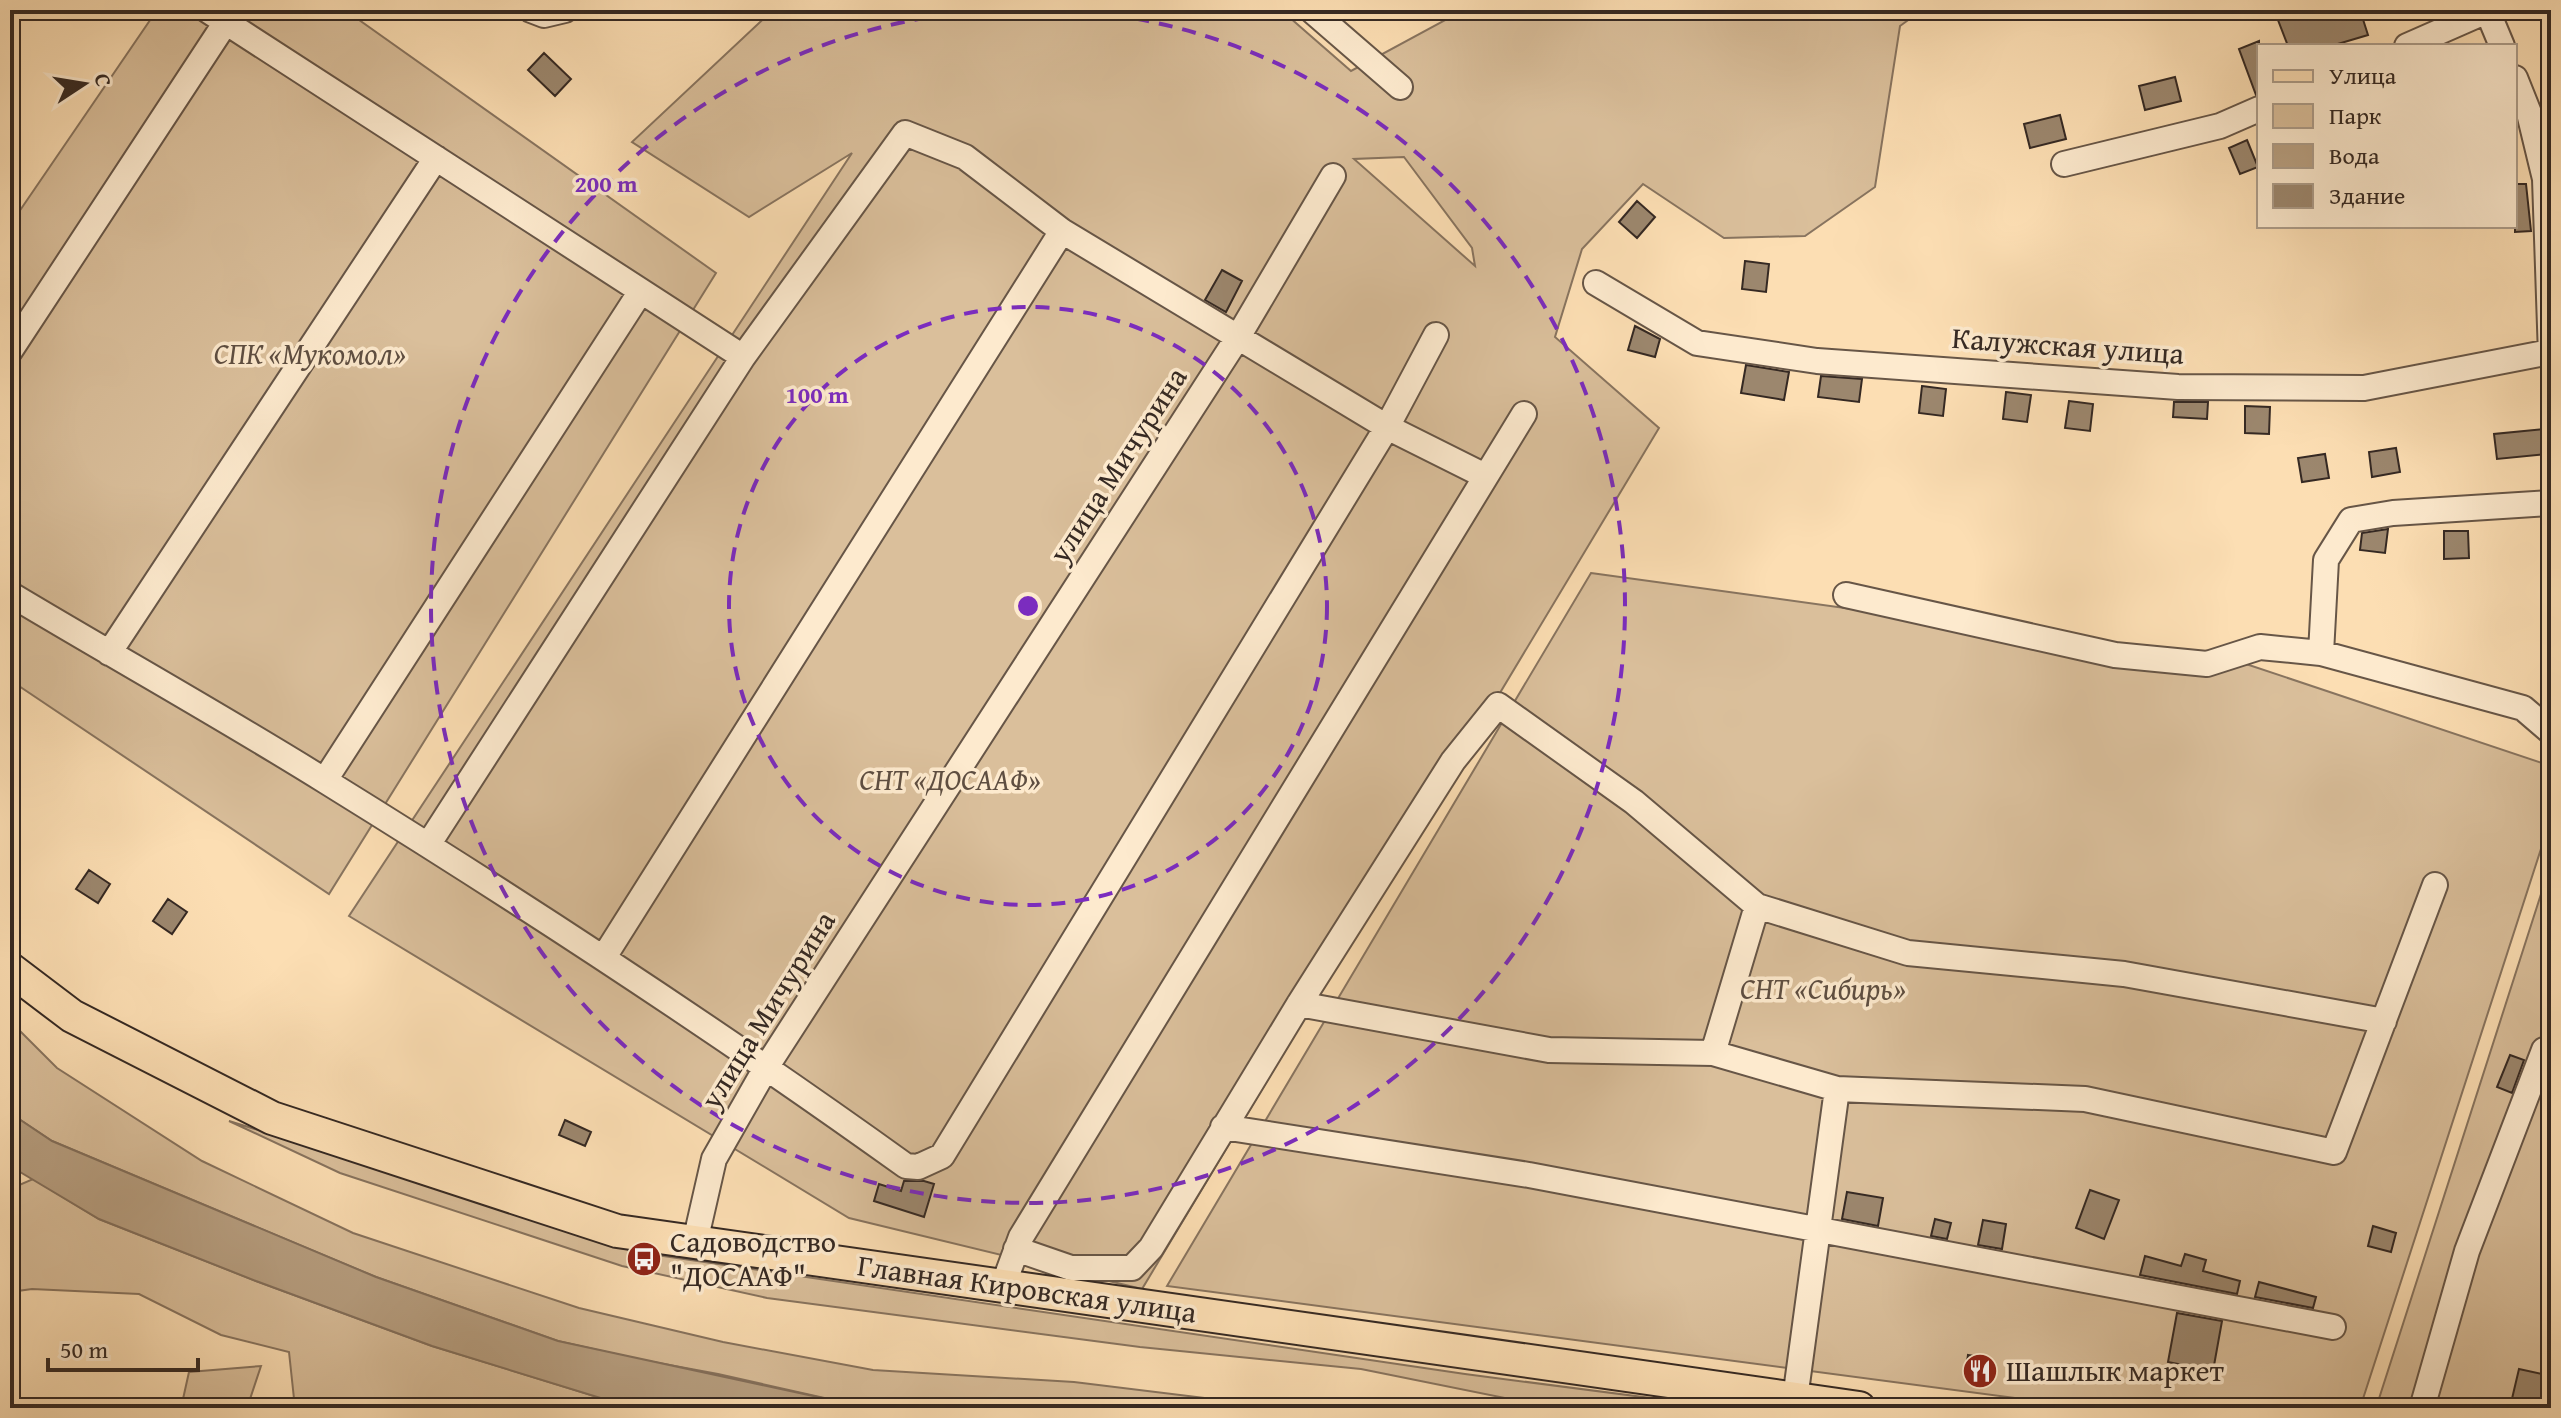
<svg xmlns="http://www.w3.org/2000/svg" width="2561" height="1418" font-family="'Gentium Book Plus',serif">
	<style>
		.green { fill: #dabf9b; stroke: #88745f; stroke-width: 2; fill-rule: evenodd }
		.water { fill: #b8a082; stroke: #84705c; stroke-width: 2 }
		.building { fill: #9c876e; stroke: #352923; stroke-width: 2 }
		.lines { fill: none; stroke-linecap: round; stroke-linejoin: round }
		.minor-casing { stroke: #675647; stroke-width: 28 }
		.major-casing { stroke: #352923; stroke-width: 36 }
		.minor { stroke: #fdeace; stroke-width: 24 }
		.major { stroke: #fcdeb3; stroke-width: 32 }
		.ring { fill: none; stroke: #7b2cbf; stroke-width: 4; stroke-dasharray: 14 10 }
		.labels { text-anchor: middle; stroke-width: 7; stroke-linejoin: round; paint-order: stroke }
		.street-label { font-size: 30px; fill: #352923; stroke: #fdeace }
		.park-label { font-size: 30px; font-style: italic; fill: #5e4e41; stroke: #fdeace }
		.poi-label { font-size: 30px; fill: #352923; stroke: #fdeace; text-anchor: start }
		.centre { fill: #7b2cbf; stroke: #fdeace; stroke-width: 4 }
		.ring-label { font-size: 24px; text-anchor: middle; font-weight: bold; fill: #7b2cbf; stroke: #fdeace; stroke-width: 7; stroke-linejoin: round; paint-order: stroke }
	</style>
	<rect width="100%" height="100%" fill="#fcdeb3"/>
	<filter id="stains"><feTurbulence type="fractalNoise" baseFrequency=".0025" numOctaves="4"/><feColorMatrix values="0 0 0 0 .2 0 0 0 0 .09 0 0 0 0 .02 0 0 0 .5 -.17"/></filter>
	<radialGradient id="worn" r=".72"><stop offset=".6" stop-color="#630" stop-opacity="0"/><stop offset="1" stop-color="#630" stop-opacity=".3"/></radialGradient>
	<path class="green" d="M157 10H345L716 273 329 894 10 680V225Z
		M773 10H1281L1351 71 1451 17V10H1922L1900 26 1875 187 1805 236 1724 238 1643 184 1582 249 1555 337 1659 428 1142 1289 849 1218 349 916 852 153 749 217 632 142ZM1404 157 1472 248 1475 266 1354 159Z
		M1591 573 2243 663 2551 766V818L2360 1408H2091L1167 1286Z
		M2551 863V1408H2376Z
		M10 1021 57 1068 202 1161 353 1233 579 1308 723 1342 873 1370 1074 1382 1286 1408H869L718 1374 637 1359 558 1341 376 1277 52 1141 10 1113Z
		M229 1121 407 1176 636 1252 1465 1374 1728 1408H1555L1361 1369 1140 1347 767 1298 622 1266 340 1173Z
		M33 1179 99 1219 256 1281 432 1346 633 1408H295L289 1352 221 1335 139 1294 32 1289 10 1292V1189Z
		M261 1366 247 1408H181L189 1372Z"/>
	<path class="water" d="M10 1113 52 1141 376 1277 558 1341 869 1408H633L432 1346 256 1281 99 1219 10 1166Z"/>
	<path class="building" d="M2302 10H2360L2368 35 2331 46H2288L2278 20Z
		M2259 41V94L2256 95 2239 49Z
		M544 53 571 79 555 96 528 70Z
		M2175 77 2181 101 2145 110 2139 86Z
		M2060 115 2066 139 2030 148 2024 124Z
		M2247 140 2258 167 2240 174 2229 148Z
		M2515 184H2526L2531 231 2515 232Z
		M1637 201 1655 217 1637 238 1619 222Z
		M1745 261 1769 264 1766 292 1742 289Z
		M1222 270 1242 281 1226 312 1205 300Z
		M1635 326 1660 339 1655 357 1628 350Z
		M1746 365 1789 372 1784 400 1741 393Z
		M1821 376 1862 379 1859 402 1818 397Z
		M1922 386 1946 389 1943 416 1919 413Z
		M2006 392 2031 395 2027 422 2003 419Z
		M2069 401 2093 404 2090 431 2065 428Z
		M2174 402H2208L2207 419 2173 417Z
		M2245 406 2270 407 2269 434 2245 433Z
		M2544 429 2547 454 2497 459 2494 434Z
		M2396 448 2400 472 2372 477 2369 452Z
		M2325 454 2329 478 2302 482 2298 458Z
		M2388 529 2385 553 2360 550 2362 533Z
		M2444 531H2468L2469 558 2444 559Z
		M89 870 110 884 98 903 76 889Z
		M168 899 187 912 172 934 153 921Z
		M2510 1055 2524 1060 2512 1093 2497 1087Z
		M565 1120 591 1132 585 1146 559 1135Z
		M904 1181H924L934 1184 924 1217 874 1201 879 1184 901 1191Z
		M2090 1190 2119 1200 2104 1239 2076 1228Z
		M1847 1192 1883 1198 1878 1226 1842 1219Z
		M1935 1219 1951 1223 1947 1239 1931 1236Z
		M1983 1220 2006 1224 2002 1249 1978 1245Z
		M2373 1226 2396 1233 2391 1252 2368 1246Z
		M2185 1254 2206 1260 2203 1271 2240 1281 2237 1294 2140 1275 2145 1256 2181 1266Z
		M2259 1282 2316 1297 2313 1308 2255 1297Z
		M2177 1313 2222 1321 2213 1371 2168 1362Z
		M1968 1355 1988 1358 1984 1378 1965 1375Z
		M2519 1369 2547 1375 2539 1408 2511 1403Z"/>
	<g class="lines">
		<g class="minor-casing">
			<path id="minor" d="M207 10 743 357 905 133 965 157 1062 231 1387 427 1485 476
				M531 10 544 15 565 10
				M1311 10 1400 87
				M2487 10 2502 46
				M2407 46 2489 10
				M2515 78 2529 113 2545 179 2551 356
				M2064 164 2220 126 2259 109
				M1596 283 1697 343 1817 361 2178 387 2364 388 2550 352
				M10 351 226 22
				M10 594C115 657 223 717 327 782 524 904 718 1031 906 1166L918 1167 942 1156 1387 427 1436 335
				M1846 595 2115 655 2207 664 2260 647 2321 653 2523 708 2551 732
				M109 653 436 158
				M2321 653 2326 560 2351 520 2393 513 2551 503
				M325 780 641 291
				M428 845 743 357
				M604 957 1062 231
				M1299 1004 1549 1050 1713 1053 1837 1089 2085 1099 2334 1152 2435 885
				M1713 1053 1757 906
				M1223 1127 1529 1175 2333 1327
				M695 1242 714 1159 767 1066 1238 337 1333 176
				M1016 1249 1071 1268H1132L1151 1248 1299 1004 1453 761 1498 705 1634 802 1757 906 1908 953 2124 974 2384 1021
				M1003 1286 1021 1237 1524 414
				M1795 1399 1837 1089
				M2422 1408 2467 1251 2544 1050 2551 1053"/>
		</g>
		<g class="major-casing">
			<path id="major" d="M10 969 72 1016 272 1118 617 1231 1859 1408"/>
		</g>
		<use href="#minor" class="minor"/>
		<use href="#major" class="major"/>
	</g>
	<g class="ring">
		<circle cx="1028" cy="606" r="299"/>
		<path d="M1064 10A597 597 0 1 1 992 10"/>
	</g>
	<defs>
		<g id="bus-disc" transform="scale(1.8)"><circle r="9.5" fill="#8f2418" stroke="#fdeace"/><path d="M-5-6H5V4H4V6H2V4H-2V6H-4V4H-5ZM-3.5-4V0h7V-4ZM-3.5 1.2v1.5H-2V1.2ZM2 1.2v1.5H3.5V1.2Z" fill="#fff"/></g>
		<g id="restaurant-disc" transform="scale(1.8)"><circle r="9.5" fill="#8f2418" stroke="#fdeace"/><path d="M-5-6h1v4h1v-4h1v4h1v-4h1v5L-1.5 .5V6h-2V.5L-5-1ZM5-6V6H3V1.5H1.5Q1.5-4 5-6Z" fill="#fff"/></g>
	</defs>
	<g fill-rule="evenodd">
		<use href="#bus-disc" x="644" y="1259"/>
		<use href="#restaurant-disc" x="1980" y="1371"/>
	</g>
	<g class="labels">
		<g class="street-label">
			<text transform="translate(2068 346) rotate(4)" y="10">Калужская улица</text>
			<text transform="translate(1118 465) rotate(-57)" y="10">улица Мичурина</text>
			<text transform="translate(768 1010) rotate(-58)" y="10">улица Мичурина</text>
			<text transform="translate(1027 1289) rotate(8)" y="10">Главная Кировская улица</text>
		</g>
		<g class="park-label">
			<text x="310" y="364">СПК «Мукомол»</text>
			<text x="950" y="790">СНТ «ДОСААФ»</text>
			<text x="1823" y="999">СНТ «Сибирь»</text>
		</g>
		<g class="poi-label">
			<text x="670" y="1252">Садоводство<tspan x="670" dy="34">"ДОСААФ"</tspan></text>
			<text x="2006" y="1381">Шашлык маркет</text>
		</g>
	</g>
	<circle cx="1028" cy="606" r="12" class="centre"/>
	<g class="ring-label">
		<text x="606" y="192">200 m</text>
		<text x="817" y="403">100 m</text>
	</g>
	<rect width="2561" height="1418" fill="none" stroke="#fcdeb3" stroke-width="40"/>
	<rect x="12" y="12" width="2537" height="1394" fill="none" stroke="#352923" stroke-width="4"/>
	<rect x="20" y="20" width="2521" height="1378" fill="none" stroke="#352923" stroke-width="2"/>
	<rect x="2257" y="44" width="260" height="184" fill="#fdeace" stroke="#ad9d8a" stroke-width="2"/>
	<rect x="2273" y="70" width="40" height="12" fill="#fcdeb3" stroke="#ad9d8a" stroke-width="2"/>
	<text x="2329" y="84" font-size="24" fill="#352923">Улица</text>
	<rect x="2273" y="104" width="40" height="24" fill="#dabf9b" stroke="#ad9d8a" stroke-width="2"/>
	<text x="2329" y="124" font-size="24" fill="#352923">Парк</text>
	<rect x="2273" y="144" width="40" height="24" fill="#b8a082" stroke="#ad9d8a" stroke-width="2"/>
	<text x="2329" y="164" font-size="24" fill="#352923">Вода</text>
	<rect x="2273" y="184" width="40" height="24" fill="#9c876e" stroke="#ad9d8a" stroke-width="2"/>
	<text x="2329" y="204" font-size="24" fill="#352923">Здание</text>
	<g transform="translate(84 84) rotate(78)" stroke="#fdeace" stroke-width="6" paint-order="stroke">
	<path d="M0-6L14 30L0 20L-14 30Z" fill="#352923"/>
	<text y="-12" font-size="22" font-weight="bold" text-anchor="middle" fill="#352923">С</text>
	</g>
	<path d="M48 1358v12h150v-12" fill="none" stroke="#352923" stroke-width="4"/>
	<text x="60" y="1358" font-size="24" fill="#352923" stroke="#fdeace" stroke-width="6" paint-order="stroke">50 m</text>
	<rect width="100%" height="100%" filter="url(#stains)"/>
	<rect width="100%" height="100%" fill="url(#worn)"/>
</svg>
